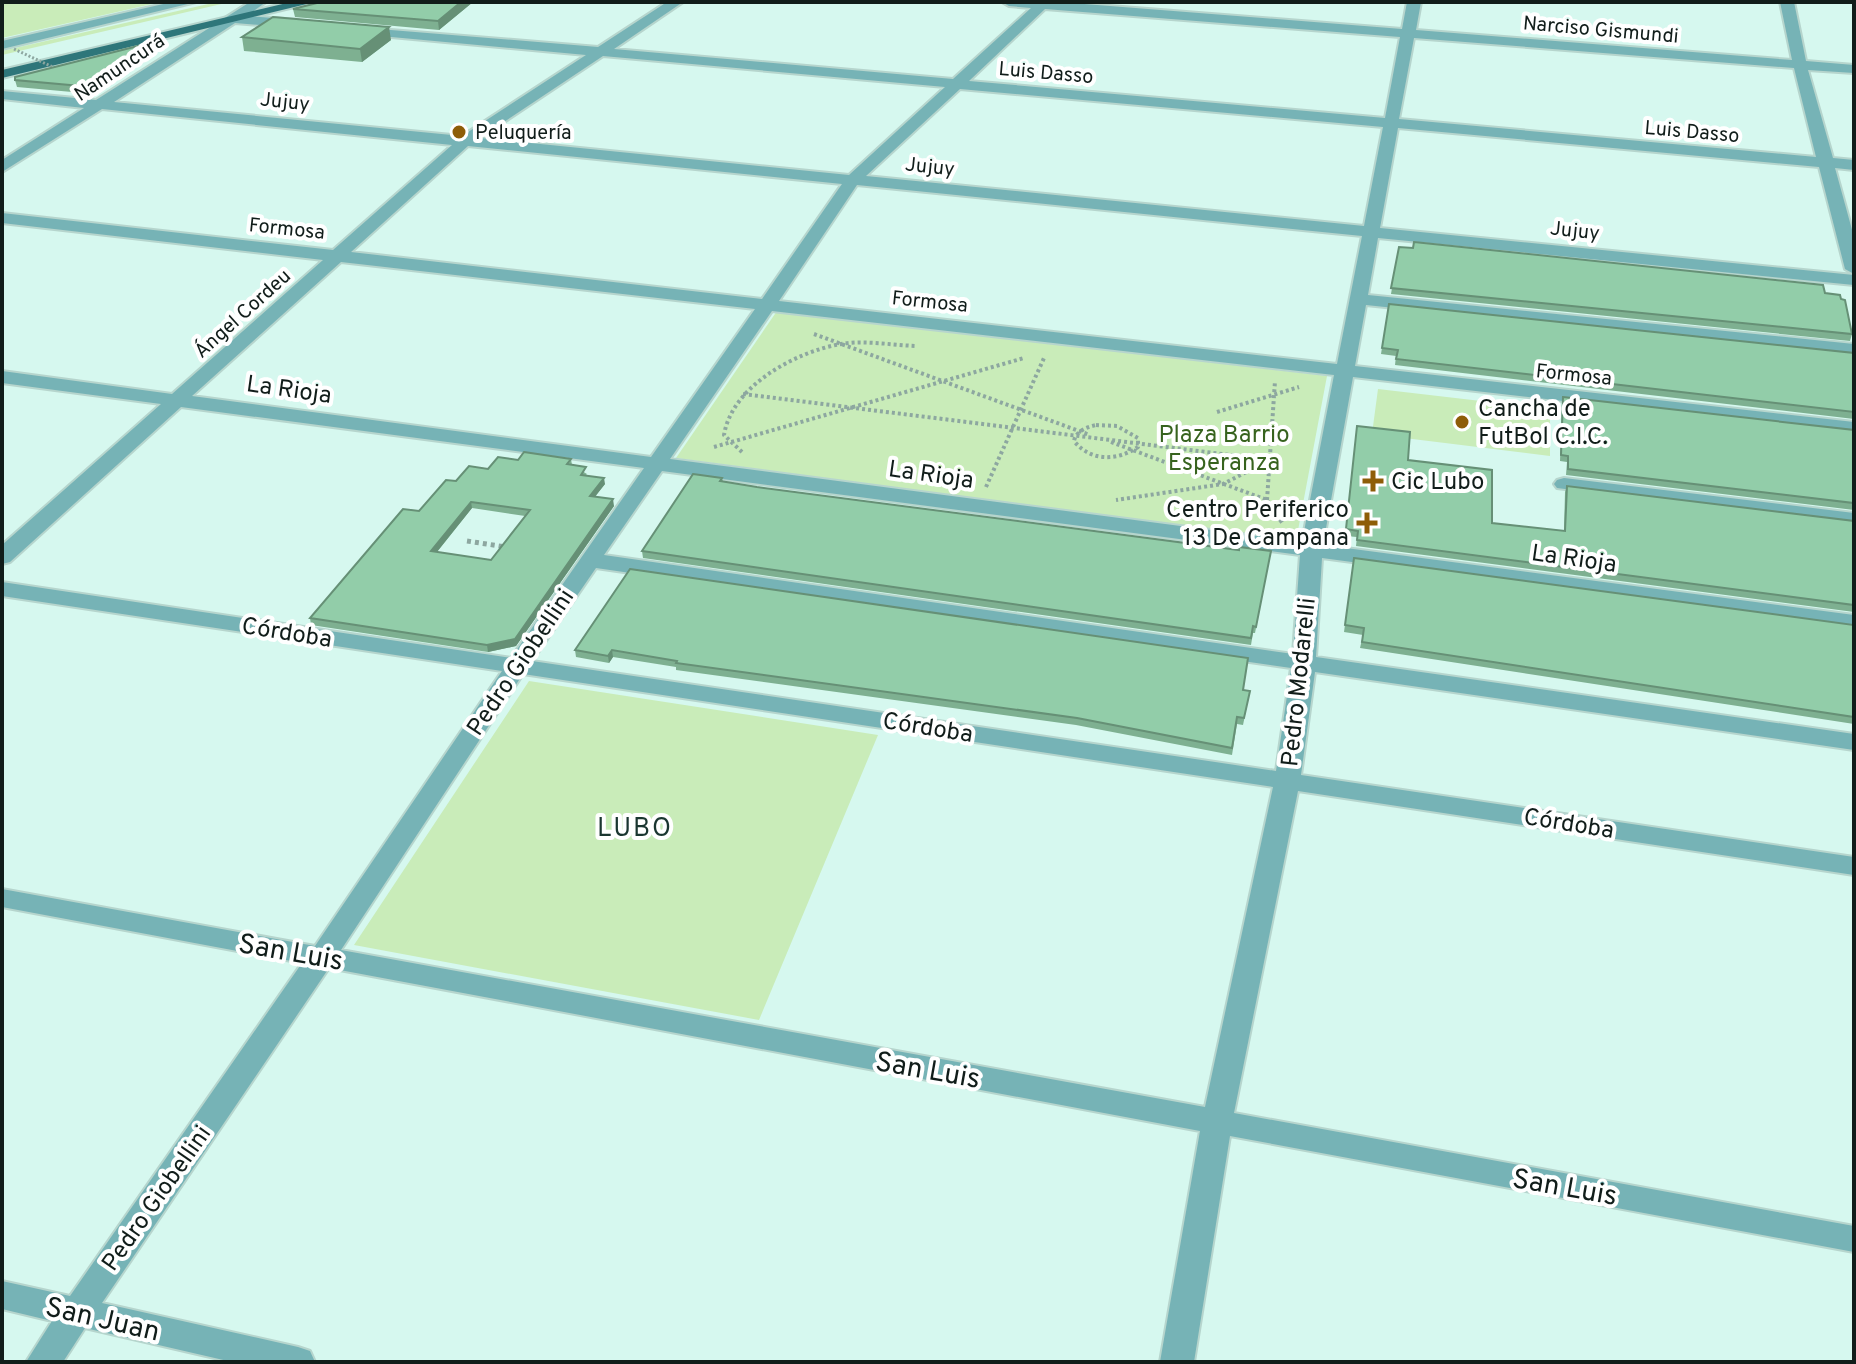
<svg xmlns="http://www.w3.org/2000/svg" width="1856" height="1364" font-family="Overpass,sans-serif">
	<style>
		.green { fill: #c9ecb9 }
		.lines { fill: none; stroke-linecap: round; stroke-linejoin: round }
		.minor-casing { stroke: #b6d5cd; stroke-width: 4 }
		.major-casing { stroke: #b6d5cd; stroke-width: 4 }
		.path-far1 { stroke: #8da7a0; stroke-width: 4; stroke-dasharray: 3 3; stroke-linecap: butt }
		.path { stroke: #8da7a0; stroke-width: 5; stroke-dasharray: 4 4; stroke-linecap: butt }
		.minor { fill: #76b3b6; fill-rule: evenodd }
		.major { fill: #2e767a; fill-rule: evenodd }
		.path-bridge { stroke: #8da7a0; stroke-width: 3; stroke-dasharray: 2 2; stroke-linecap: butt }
		.wall { fill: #7eb091; fill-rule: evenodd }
		.shaded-wall { fill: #669076 }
		.building { fill: #92cda9; stroke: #669076; stroke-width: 2; fill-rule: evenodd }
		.poi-dot { fill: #8e5d08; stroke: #fff; stroke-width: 3 }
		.labels { text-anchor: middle; stroke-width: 8; stroke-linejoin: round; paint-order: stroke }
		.far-street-label { font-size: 20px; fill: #111d1a; stroke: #fff }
		.far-poi-label { font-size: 20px; fill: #111d1a; stroke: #fff; text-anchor: start }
		.street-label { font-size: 24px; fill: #111d1a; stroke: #fff }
		.poi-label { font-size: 24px; fill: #111d1a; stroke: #fff; text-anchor: start }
		.park-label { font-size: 24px; fill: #37631e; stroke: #fff }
		.neighbourhood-label { font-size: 26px; letter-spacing: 2px; fill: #1a3630; stroke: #fff }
		.near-street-label { font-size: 28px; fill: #111d1a; stroke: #fff }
	</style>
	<rect width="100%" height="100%" fill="#d6f8ef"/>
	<path class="green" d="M2 2H161L2 38Z
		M217 2H230L2 55V51Z
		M777 311 1327 376 1296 541 676 458Z
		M1378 389 1550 409V456L1372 434Z
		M529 681 878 735 759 1020 354 945Z"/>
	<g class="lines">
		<g class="minor-casing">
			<path id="minor" d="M172 2H196L2 49V41Z
				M250 2H266L247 16 298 20 305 24 298 28 235 23 114 102 462 136 586 55 359 34 352 30 354 27 598 47 667 2H683L614 49 953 79 1031 8 1009 6 1002 2H1059L1402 29 1407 2H1421L1416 30 1792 60 1780 2H1794L1806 61 1854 65V73L1808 70 1833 158 1854 160V170L1835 168 1854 237V274L1845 269 1819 167 1398 128 1380 228 1854 275V285L1378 238 1368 295 1854 344V356L1366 305 1355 366 1854 422V434L1353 377 1323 545 1854 615V629L1322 558 1316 657 1854 734V750L1315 672 1301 775 1854 857V875L1298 791 1234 1113 1854 1226V1252L1230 1136 1194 1362H1160L1200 1131 329 968 102 1303 298 1347 310 1351 315 1362H232L85 1328 63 1362H26L52 1321 2 1309V1281L70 1296 302 963 2 907V889L315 946 502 671 2 596V582L511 658 644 468 181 407 10 562 2 564V545L161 404 2 383V371L172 394 323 260 2 223V213L333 250 452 145 102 109 2 172V160L84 108 2 99V91L96 100ZM1045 9 1400 37 1385 118 969 81ZM1414 38 1794 68 1816 157 1399 119ZM603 56 945 87 849 175 480 138ZM960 89 1383 127 1364 226 866 176ZM468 146 842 184 762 299 351 252ZM857 185 1362 236 1337 364 779 301ZM341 262 755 309 651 457 192 396ZM772 311 1334 375 1302 542 670 459ZM662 471 1300 555 1293 654 604 555ZM596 568 1291 668 1276 771 532 661ZM523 674 1273 787 1205 1107 341 950Z
				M1564 478 1854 513V525L1557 488 1554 484 1557 480Z"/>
		</g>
		<g class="major-casing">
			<path id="major" d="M291 2H315L2 78V70Z"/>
		</g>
		<path class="path-far1" d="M814 334 1090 435
			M743 394 1270 460 1223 484 1116 500
			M1217 412 1299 387
			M1096 425 1117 426 1138 438V447C1117 461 1091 462 1074 441 1076 431 1087 427 1096 425Z
			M1111 442 1267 500 1282 521
			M714 447 1024 358
			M742 452 724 435C732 386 795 352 841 344 865 340 891 345 916 346
			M986 487 1044 358
			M1267 500 1275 381"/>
		<path class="path" d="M1280 519 1283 523
			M467 541 506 547"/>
		<use href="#minor" class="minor"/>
		<use href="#major" class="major"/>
		<path class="path-bridge" d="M14 49 57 69"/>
	</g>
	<path class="wall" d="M321 2H473L439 30 295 17 293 9Z
		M242 37 391 40 362 62 244 51Z
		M145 51 147 58 93 91 83 93 17 87 15 80Z
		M1399 247 1825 293 1852 334 1850 341 1391 294Z
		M1389 304 1854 353V419L1395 365 1396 356 1381 354Z
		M1563 397 1854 430V510L1566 475 1567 462 1560 461 1562 404Z
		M1357 426 1408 460 1492 523 1564 531 1565 492 1567 486 1854 521V612L1356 546 1357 537 1345 536Z
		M571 459 572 465 587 474 586 475 605 484 595 496 614 506 516 646 488 652 311 625 310 618 419 511 456 481 488 469 518 460ZM472 508 525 516 491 560 437 552Z
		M722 478 723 481 757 487 1239 550 1271 551 1255 633H1253L1251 645 643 558 642 551Z
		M1354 558 1854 625V724L1360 648 1363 635 1344 632Z
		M630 569 1250 691 1243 725 1237 724 1232 755 1076 725 676 670V667L613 657 609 663 576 657 575 650Z"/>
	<path class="shaded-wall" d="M461 2H473L439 30 438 21Z
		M389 27 391 40 362 62 360 49Z
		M145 51 147 58 93 91 83 93 81 86Z
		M604 478 605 484 591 502 590 496Z
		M613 499 614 506 516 646 488 652 487 645Z
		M471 502 472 508 432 558 431 551Z
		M612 650 613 657 609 663 608 656Z"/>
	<path class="building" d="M321 2H461L438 21 293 9Z
		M273 17 389 27 360 49 242 37Z
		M142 45 145 51 92 84 81 86 15 80V77Z
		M1414 242 1823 285 1825 293 1840 295 1841 299 1845 300 1852 334 1391 288 1399 247 1413 248Z
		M1389 304 1854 353V412L1396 359 1398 350 1382 348Z
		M1563 397 1854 430V503L1568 469V456L1561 455Z
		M1357 426 1410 432 1408 460 1492 470V523L1565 531 1567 486 1854 521V605L1357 540 1358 531 1346 529Z
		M524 452 571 459 567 464 586 467 581 475 604 478 590 496 613 499 515 639 487 645 310 618 403 509 419 511 446 480 456 481 469 466 488 469 498 457 518 460ZM471 502 530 510 491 560 431 551Z
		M693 474 722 478 720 481 757 487 1239 550V547L1271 551 1256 627 1253 626 1251 638 642 551Z
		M1354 558 1854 625V717L1362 642 1364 628 1345 625Z
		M630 569 1248 658 1243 690 1250 691 1244 718 1237 717 1232 748 1077 718 676 663 677 661 612 650 608 656 575 650Z"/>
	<g class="poi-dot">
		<circle cx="459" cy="132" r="8"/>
		<circle cx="1462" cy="422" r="8"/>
		<path d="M1369 469h8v8h8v8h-8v8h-8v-8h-8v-8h8z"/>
		<path d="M1363 511h8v8h8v8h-8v8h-8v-8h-8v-8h8z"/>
	</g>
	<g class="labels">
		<g class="far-street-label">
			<text transform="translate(1601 29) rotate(5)" y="7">Narciso Gismundi</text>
			<text transform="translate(119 67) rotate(-34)" y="7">Namuncurá</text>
			<text transform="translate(1046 72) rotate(5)" y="7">Luis Dasso</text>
			<text transform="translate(285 101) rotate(6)" y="7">Jujuy</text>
			<text transform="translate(1692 131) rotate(5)" y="7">Luis Dasso</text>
			<text transform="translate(930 166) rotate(6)" y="7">Jujuy</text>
			<text transform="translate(287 228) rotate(6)" y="7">Formosa</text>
			<text transform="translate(1575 230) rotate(6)" y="7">Jujuy</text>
			<text transform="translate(930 301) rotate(6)" y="7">Formosa</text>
			<text transform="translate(242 313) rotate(-42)" y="7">Ángel Cordeu</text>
			<text transform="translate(1574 374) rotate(6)" y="7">Formosa</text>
		</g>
		<g class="far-poi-label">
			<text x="475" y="139">Peluquería</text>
		</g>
		<g class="street-label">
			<text transform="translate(289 389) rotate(8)" y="8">La Rioja</text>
			<text transform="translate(931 474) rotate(8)" y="8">La Rioja</text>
			<text transform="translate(1574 558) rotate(8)" y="8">La Rioja</text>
			<text transform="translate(287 632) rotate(9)" y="8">Córdoba</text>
			<text transform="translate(520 662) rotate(-56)" y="8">Pedro Giobellini</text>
			<text transform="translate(1298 682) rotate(-84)" y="8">Pedro Modarelli</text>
			<text transform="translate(928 727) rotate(9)" y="8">Córdoba</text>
			<text transform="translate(1569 823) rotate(9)" y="8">Córdoba</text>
			<text transform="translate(156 1198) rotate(-55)" y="8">Pedro Giobellini</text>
		</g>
		<g class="poi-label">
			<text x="1478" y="416">Cancha de<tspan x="1478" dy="28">FutBol C.I.C.</tspan></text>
			<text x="1391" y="489">Cic Lubo</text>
			<text x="1349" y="517" text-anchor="end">Centro Periferico<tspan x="1349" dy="28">13 De Campana</tspan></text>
		</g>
		<g class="park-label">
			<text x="1224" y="442">Plaza Barrio<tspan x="1224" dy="28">Esperanza</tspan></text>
		</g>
		<g class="neighbourhood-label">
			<text x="635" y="836">LUBO</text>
		</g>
		<g class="near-street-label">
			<text transform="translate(291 951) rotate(10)" y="10">San Luis</text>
			<text transform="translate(928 1069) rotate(10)" y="10">San Luis</text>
			<text transform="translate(1565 1186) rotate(10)" y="10">San Luis</text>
			<text transform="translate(103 1318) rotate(13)" y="10">San Juan</text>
		</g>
	</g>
	<rect width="1856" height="1364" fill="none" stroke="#111d1a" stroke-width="8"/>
</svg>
